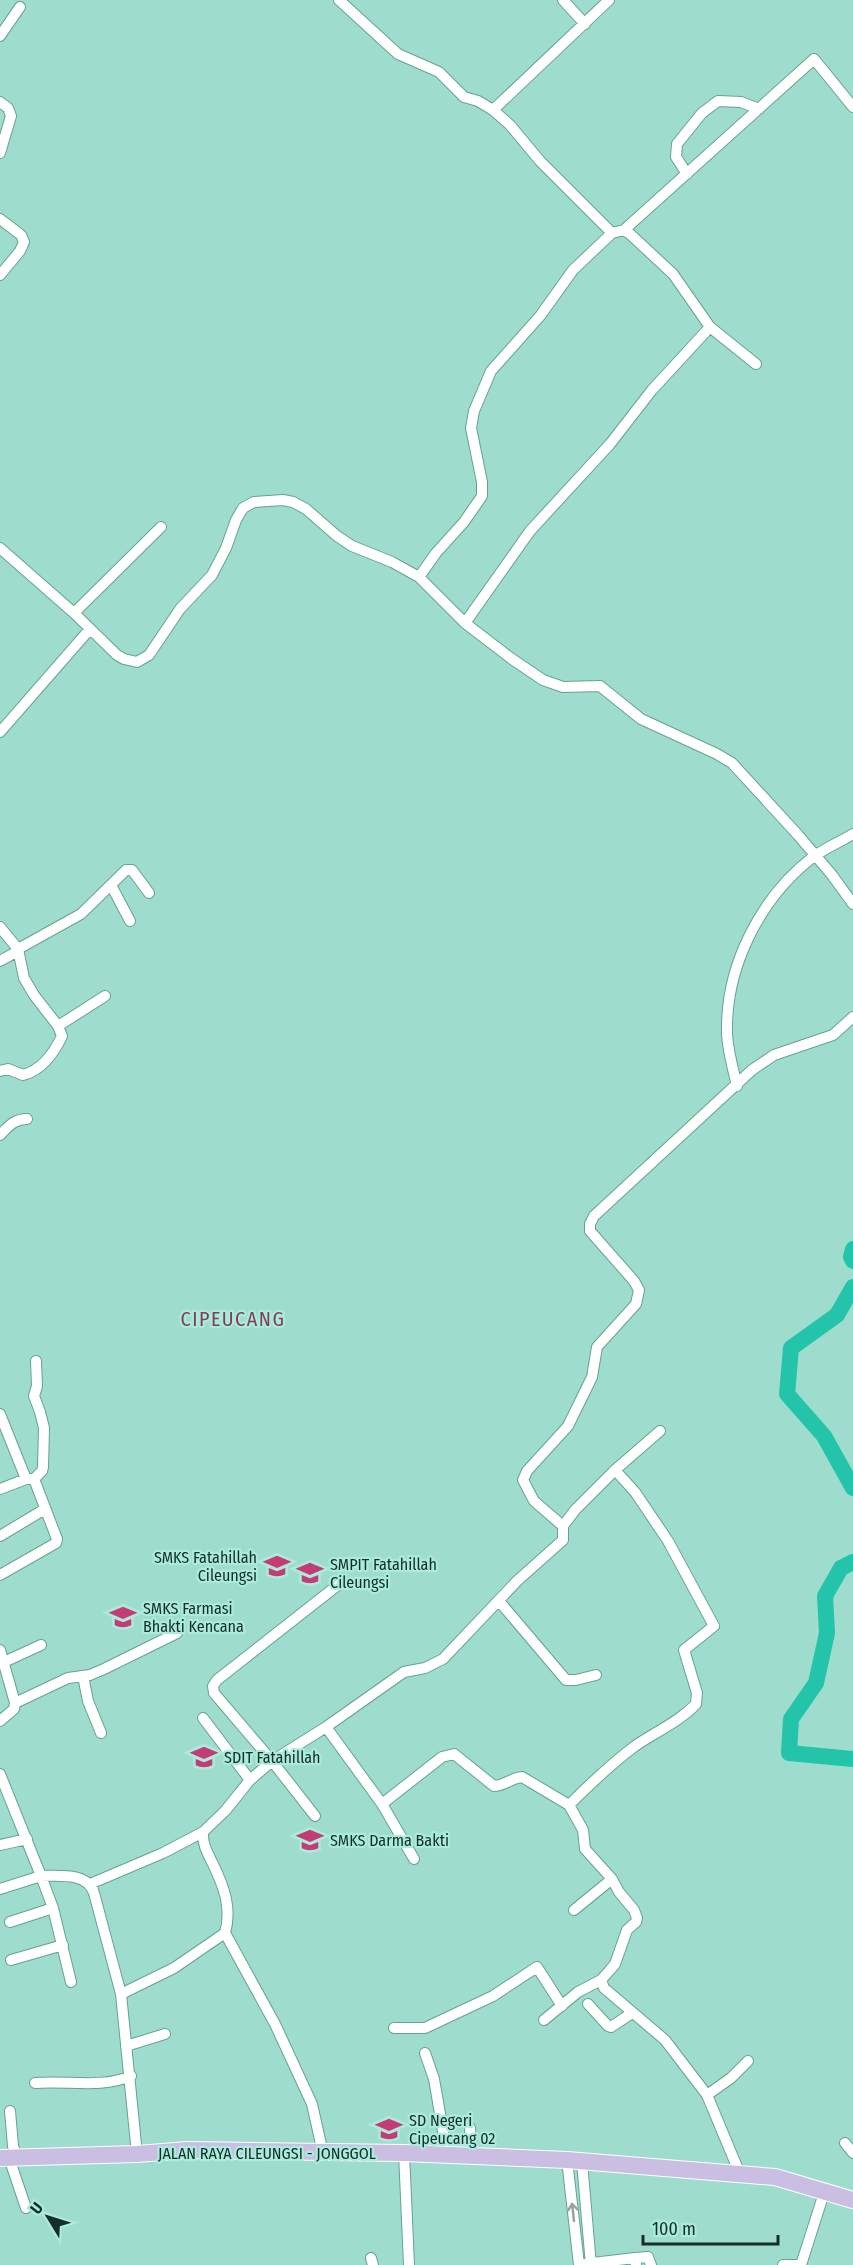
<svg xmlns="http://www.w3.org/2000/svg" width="853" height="2265" font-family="'Fira Sans Condensed',sans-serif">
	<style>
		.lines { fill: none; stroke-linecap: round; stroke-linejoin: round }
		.river { stroke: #23c4aa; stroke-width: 16 }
		.minor-casing { stroke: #65a294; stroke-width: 12 }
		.primary-casing { stroke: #fff; stroke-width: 18 }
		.minor { stroke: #fff; stroke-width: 10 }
		.primary { stroke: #cabee3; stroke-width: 16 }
		.oneway { stroke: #95a19f }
		.labels { text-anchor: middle; stroke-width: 4.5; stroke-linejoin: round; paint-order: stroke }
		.poi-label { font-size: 16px; fill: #142e29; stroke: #abebdb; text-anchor: start }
		.street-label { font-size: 16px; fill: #142e29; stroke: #abebdb }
		.quarter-label { font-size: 20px; letter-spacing: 1.5px; fill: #823d57; stroke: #abebdb }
	</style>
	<rect width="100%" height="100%" fill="#9eddce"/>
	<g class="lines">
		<path class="river" d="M853 1249 851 1257 853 1261
			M853 1287 837 1315 791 1348 787 1394 824 1436 853 1488
			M853 1562 841 1568 825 1596 827 1633 816 1683 791 1719 789 1753 853 1759"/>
		<g class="minor-casing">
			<path id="minor" d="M339 0 398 54 439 72 464 97 478 101 493 110 510 125 540 161 612 233
				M563 0 585 24
				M0 36 20 7
				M0 102 8 108 11 116 0 153
				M493 110 609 0
				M687 174 676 157 677 144 702 113 718 101 741 102 759 109
				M0 219 21 235 24 242 20 251 0 275
				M624 230 630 234 673 274 710 327 756 364
				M0 548 74 613 117 655 124 659 137 662 149 655 180 609 212 575 226 548 236 520 243 508 254 502 283 500 293 502 306 509 337 536 352 546 392 562 419 577 465 623 512 659 543 680 563 687 600 686 641 719 717 754 732 763 798 835 832 875 853 904
				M419 577 436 553 464 522 482 496V482L471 428 474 411 491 371 540 316 573 270 612 233 624 230 814 59 853 107
				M74 613 161 527
				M465 623 530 531 610 444 652 390 710 327
				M0 732 90 629
				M111 885 130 921
				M0 927 18 949 24 978 34 995 58 1026
				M18 949 81 914 126 870H132L149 893
				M0 961 18 951
				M0 1071 8 1069 23 1075C42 1070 54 1053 62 1036L58 1026 105 996
				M737 1086C733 1068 727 1049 727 1031 726 965 761 897 813 857 825 848 840 842 853 834
				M0 1135C9 1126 14 1119 27 1119
				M0 1414 26 1479
				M0 1489 26 1479H34L42 1471 43 1467 44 1428 40 1412 34 1396 37 1386 36 1361
				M563 1526 534 1501 523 1480 527 1471 568 1426 592 1377 597 1347 636 1304 639 1290 634 1281 590 1231V1224L594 1216 752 1070 774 1055 833 1035 853 1017
				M0 1536 45 1509
				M0 1575 56 1543 57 1539 34 1479
				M499 1601 566 1680H576L596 1675
				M0 1650 15 1703 14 1709 0 1721
				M4 1662 41 1645
				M83 1676 88 1701 101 1733
				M15 1703 68 1678 90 1675 104 1669 177 1633
				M203 1718 250 1780
				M326 1727 382 1804 442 1757 454 1754 494 1786C504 1786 511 1778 522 1777L569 1805 583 1830 585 1849 612 1879 619 1892 634 1910 637 1918 636 1922 627 1930 615 1964 610 1970 601 1980 578 1992 544 2020
				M0 1774 41 1876C59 1876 87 1872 94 1893L121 1994 137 2154
				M382 1804 414 1859
				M569 1805C590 1784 611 1764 635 1746 655 1732 679 1722 696 1704L697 1693 684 1650 714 1626 668 1541 635 1492 615 1470
				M315 1816 272 1761 214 1693 213 1686 217 1680 343 1581
				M0 1845 27 1839
				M90 1884 163 1853 203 1832
				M0 1889 41 1876 53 1908 71 1982
				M574 1910 612 1879
				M10 1922 53 1908
				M225 1933 275 2024 312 2104 323 2153
				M11 1960 63 1945
				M601 1980 604 1988 665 2040 707 2095 740 2174
				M121 1994 174 1968 225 1933C232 1908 224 1887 213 1864 208 1854 202 1844 203 1832L225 1811 250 1780 272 1761 326 1727 404 1672 425 1668 443 1659 517 1581 563 1540V1526L575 1510 615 1470 660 1431
				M588 2004 608 2026 611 2027 632 2013
				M394 2028H425L493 1996 537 1967 562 2006
				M126 2046 165 2034
				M425 2053 434 2079 447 2154
				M35 2083C67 2080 100 2089 131 2076
				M707 2095 731 2078 748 2061
				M10 2111 13 2146 17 2157
				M470 2128 472 2157
				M845 2143 853 2153
				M404 2153 409 2265
				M9 2158 26 2208
				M567 2160 579 2265
				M582 2162 591 2265
				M371 2258 373 2265
				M635 2258 648 2257 651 2265
				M584 2264 635 2258 636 2265
				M783 2265H798
				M801 2265 824 2193"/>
		</g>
		<g class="primary-casing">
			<path id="primary" d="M0 2158 137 2154 188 2150 404 2153 567 2160 775 2177 853 2200"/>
		</g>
		<use href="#minor" class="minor"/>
		<use href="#primary" class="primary"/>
	</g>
	<defs><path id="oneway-shaft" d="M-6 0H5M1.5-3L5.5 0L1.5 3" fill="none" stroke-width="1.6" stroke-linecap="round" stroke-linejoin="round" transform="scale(1.5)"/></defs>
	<use class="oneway" href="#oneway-shaft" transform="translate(573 2212) rotate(-96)"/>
	<defs>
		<g id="school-bare" transform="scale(2.07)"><path d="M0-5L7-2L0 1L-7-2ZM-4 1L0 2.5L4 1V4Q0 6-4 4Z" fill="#c43b76" stroke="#abebdb" stroke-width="2.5" paint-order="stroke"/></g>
	</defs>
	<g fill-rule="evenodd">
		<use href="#school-bare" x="277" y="1566"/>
		<use href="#school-bare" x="310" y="1573"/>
		<use href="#school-bare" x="123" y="1617"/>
		<use href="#school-bare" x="204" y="1757"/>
		<use href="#school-bare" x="310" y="1840"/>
		<use href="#school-bare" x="389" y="2129"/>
	</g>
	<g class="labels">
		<g class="poi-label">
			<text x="257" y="1563" text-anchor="end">SMKS Fatahillah<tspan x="257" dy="18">Cileungsi</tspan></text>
			<text x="330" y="1570">SMPIT Fatahillah<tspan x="330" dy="18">Cileungsi</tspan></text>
			<text x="143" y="1614">SMKS Farmasi<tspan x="143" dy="18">Bhakti Kencana</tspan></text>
			<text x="224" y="1763">SDIT Fatahillah</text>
			<text x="330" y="1846">SMKS Darma Bakti</text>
			<text x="409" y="2126">SD Negeri<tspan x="409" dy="18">Cipeucang 02</tspan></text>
		</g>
		<g class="street-label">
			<text x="267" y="2159">JALAN RAYA CILEUNGSI - JONGGOL</text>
		</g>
		<g class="quarter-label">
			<text x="233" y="1326">CIPEUCANG</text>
		</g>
	</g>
	<g transform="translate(48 2217) rotate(308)" stroke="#abebdb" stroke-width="4.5" paint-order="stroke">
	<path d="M0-4.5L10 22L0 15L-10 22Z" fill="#142e29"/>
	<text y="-9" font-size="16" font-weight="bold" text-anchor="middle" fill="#142e29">U</text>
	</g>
	<path d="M643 2235v9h135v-9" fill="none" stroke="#142e29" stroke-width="3"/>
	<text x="652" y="2235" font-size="18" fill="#142e29" stroke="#abebdb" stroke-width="4.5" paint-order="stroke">100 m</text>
</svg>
